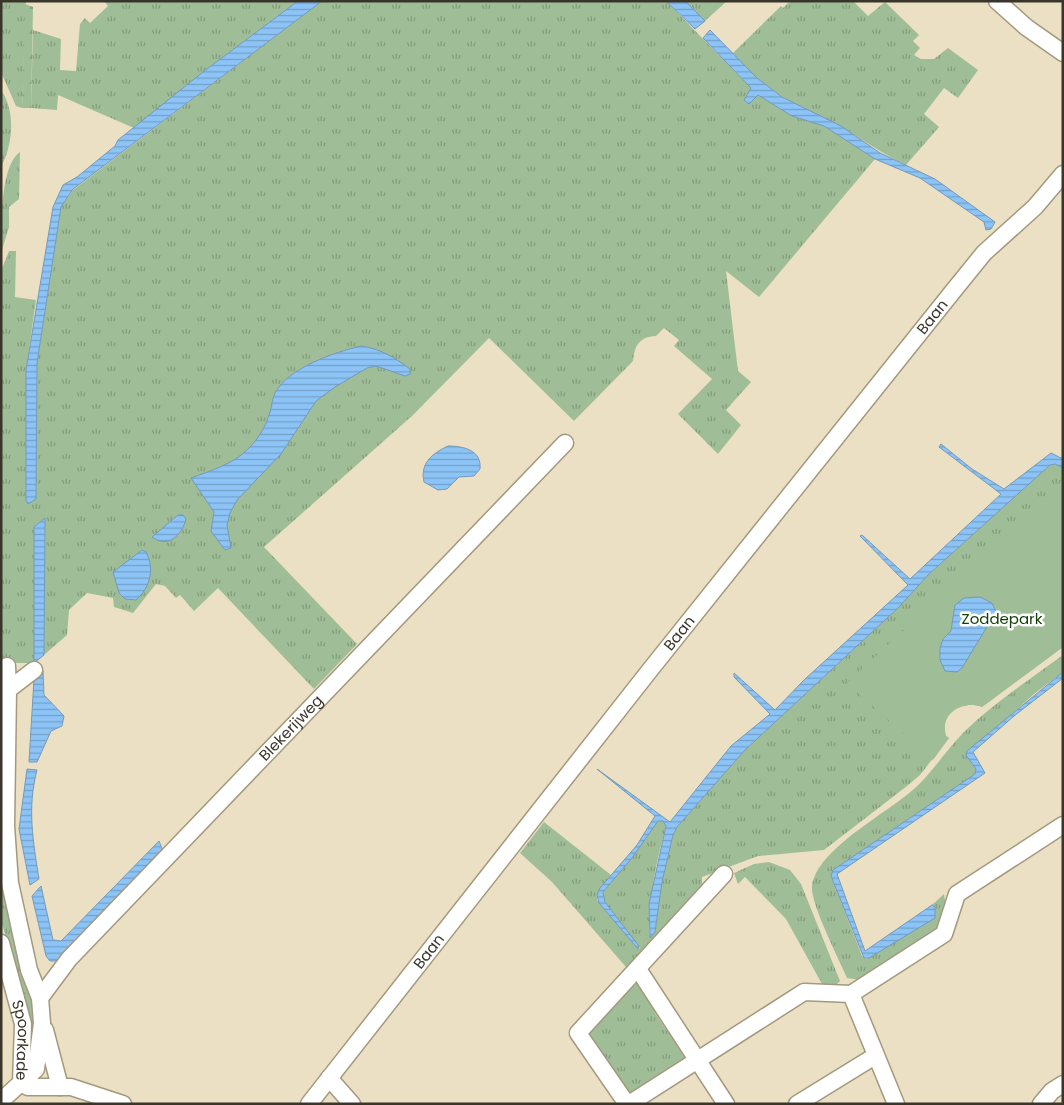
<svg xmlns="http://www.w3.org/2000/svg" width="1064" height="1105" font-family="Poppins,sans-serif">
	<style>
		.grass { fill: url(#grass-tufts) }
		.forest { fill: url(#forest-firs) }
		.park { fill: #9fbe97 }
		.water { fill: url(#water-rules); stroke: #7499ba }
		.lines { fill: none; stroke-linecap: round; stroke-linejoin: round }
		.minor-casing { stroke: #a3997e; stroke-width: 19 }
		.minor { stroke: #fff; stroke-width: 16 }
		.labels { text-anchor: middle; stroke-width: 5; stroke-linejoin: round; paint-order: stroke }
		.street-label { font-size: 15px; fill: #39352a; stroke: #fff }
		.park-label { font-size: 15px; fill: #134006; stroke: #fff }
	</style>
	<defs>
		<pattern id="grass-tufts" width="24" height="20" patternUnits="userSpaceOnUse" patternTransform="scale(1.25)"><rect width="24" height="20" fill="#9fbe97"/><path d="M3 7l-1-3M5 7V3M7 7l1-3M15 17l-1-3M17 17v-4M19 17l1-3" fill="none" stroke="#839b7b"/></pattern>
		<pattern id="forest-firs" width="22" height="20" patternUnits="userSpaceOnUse" patternTransform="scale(1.25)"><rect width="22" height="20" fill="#9fbe97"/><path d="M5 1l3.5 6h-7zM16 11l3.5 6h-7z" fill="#839b7b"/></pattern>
		<pattern id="water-rules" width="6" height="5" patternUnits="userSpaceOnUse" patternTransform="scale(1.25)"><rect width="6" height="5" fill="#8dc4f7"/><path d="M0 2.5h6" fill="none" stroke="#74a0c8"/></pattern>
	</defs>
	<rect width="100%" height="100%" fill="#ebe0c3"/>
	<path class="grass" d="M1 1H26L22 108 16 106 1 72Z
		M104 1H298L203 72 134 128 58 95 57 110 31 108 33 30 61 39 60 70 76 71 80 24 85 18 90 23 108 6Z
		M322 1H666L751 88 749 104 758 95 792 116 824 126 875 159 759 297 726 271 738 371 751 382 726 410 741 425 718 454 678 414 712 379 674 346 679 340 664 328 656 336C639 337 635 345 633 361L574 421 489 338 412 416 264 547 357 644 314 689 218 588 194 611 180 595 176 598 165 586 156 584 133 613 114 607 113 598 87 593 69 610 67 635 44 655 45 519 34 663H2L1 824 37 1014 28 1068 27 1012 1 920V271L9 251H16L15 297 36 300 26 370V500L36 499 37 363 61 207 73 190Z
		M685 1H727L705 21Z
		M790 1H853L868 16 885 2 919 35 913 41 920 48 914 55 921 59H934L948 48 978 70 958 98 944 88 924 114 939 127 906 165C882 154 862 139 840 126 827 118 814 115 801 108 774 94 753 75 732 54L781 6 783 8Z
		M1 90C16 111 13 145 1 167Z
		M20 152 19 199 9 207V227L1 253C1 227 0 165 20 152Z
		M1055 464 1063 468V647L982 707C963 700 939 713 946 736L949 738 920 775 907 786 824 850 758 856 702 877V894L631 967H626L552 882 520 853 544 822 611 875 600 888 597 900 638 949 640 948 605 902 603 892 658 821H663L666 826C656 862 649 897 649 935L655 932 662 882 673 835 677 827 745 750 899 607 928 575 1050 465Z
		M1063 655V672L1034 694 966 755 976 769 975 774 833 870 831 876 862 956 866 959 935 918V907L932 905 944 894 946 908 940 929 860 980 847 978C839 959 810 903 812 886 817 849 886 814 914 789 933 772 946 750 964 732 994 703 1029 680 1063 655Z
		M769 862 790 870 801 884 840 981 835 986 822 984 786 919 745 877 738 884 734 873 754 864Z
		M634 983 641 984 657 1005 655 1013 667 1031 674 1032 688 1057 631 1096 588 1033Z"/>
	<path class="forest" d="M25 4 33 7 31 108H22Z"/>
	<path class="park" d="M1045 498 1063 504V647L982 707C963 700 939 713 946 736L949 738 933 760 847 683Z"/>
	<path class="water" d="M298 1H322L73 189 61 207 37 363 36 499 28 504 26 500V370L53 207 63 185 77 177 115 146 118 140 203 72Z
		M666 1H685L705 21 695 29Z
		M710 30 757 78 782 97 841 126 880 153 935 179 995 222 991 229 986 230 984 222 920 178 875 159 824 126 792 116 758 95 749 104 744 100 751 88 703 38Z
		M361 346C381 349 394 357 410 369V374L405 376 376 366 367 368 335 387 316 401 281 454 237 500 230 513 227 525 231 548 225 550 211 531 214 512 191 478C210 471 234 464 249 448 259 438 266 426 270 412 272 406 272 399 275 393 288 368 335 352 361 346Z
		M941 444 972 469 1004 489 1051 453 1063 459V468L1055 464 1050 465 928 575 899 607 745 750 677 827 673 835 662 882 655 932 650 938 649 904 666 826 663 821H658L632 858 603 892 605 902 639 946 638 949 599 903 597 895 600 888 637 845 655 816 597 769 670 822 731 746 770 714 734 677V673L775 710 804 680 908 585 860 536 862 535 910 579 1001 494 939 447Z
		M448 446C463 446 482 450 480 469L474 476 459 477 447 489 438 490 424 482C420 464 431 454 448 446Z
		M178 515H183L186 519C182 535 168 549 152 537Z
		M45 518 44 655 34 663V527Z
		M142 550 146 552C155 569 150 588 136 600L125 599 119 593 113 572Z
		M980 597 992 603 996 612 962 668 957 672 945 671 940 660V648L943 639 951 631 955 605 964 598Z
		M43 671 44 695 64 716 62 726 51 731 37 762H29L34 679Z
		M1063 672V678L1014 716 973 752 985 773 837 874 865 951 932 905 935 907V918L869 958H864L831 876 833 870 975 774 976 769 966 755 967 751Z
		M27 769 37 770C27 808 33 841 39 879L30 885 19 829Z
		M159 841 163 851 64 954 56 961H50L46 956 32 896 41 886 53 940 61 941Z"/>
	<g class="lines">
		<g class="minor-casing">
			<g id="minor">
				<path d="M997 1 1026 27 1063 53"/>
				<path d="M7 666 8 690"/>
				<path id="s1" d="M1 943 23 1024 21 1083"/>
				<path d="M638 969 726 1104"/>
				<path d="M851 994 944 934 957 894 1063 825"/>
				<path d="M851 994 896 1104"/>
				<path id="s2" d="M40 998 69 959 565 443"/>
				<path d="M45 1030 60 1087"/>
				<path d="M329 1078 352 1104"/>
				<path d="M21 1083 28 1087H71L123 1104"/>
				<path d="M1 1101 36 1069 42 1023 40 998 29 970 10 883 6 826 8 690 34 670"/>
				<path id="s3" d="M309 1104 650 670 954 290 984 253 1035 207 1063 174"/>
				<path d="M627 1104 578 1033 724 874"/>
				<path d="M629 1104 804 992 851 994"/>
				<path d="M797 1104 875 1056"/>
				<path d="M1041 1104 1052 1091 1063 1084"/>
			</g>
		</g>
		<use href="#minor" class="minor"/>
	</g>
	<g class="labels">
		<g class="street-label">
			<text dy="5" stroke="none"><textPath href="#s3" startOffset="1004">Baan</textPath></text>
			<text dy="5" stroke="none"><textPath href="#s3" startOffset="599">Baan</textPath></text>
			<text dy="5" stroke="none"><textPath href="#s2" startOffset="369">Blekerijweg</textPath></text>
			<text dy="5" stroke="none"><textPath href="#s3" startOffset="194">Baan</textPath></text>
			<text dy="5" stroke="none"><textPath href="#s1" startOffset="100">Spoorkade</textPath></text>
		</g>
		<g class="park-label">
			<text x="1002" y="624">Zoddepark</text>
		</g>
	</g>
	<rect width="1064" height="1105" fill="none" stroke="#39352a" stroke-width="5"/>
</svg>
